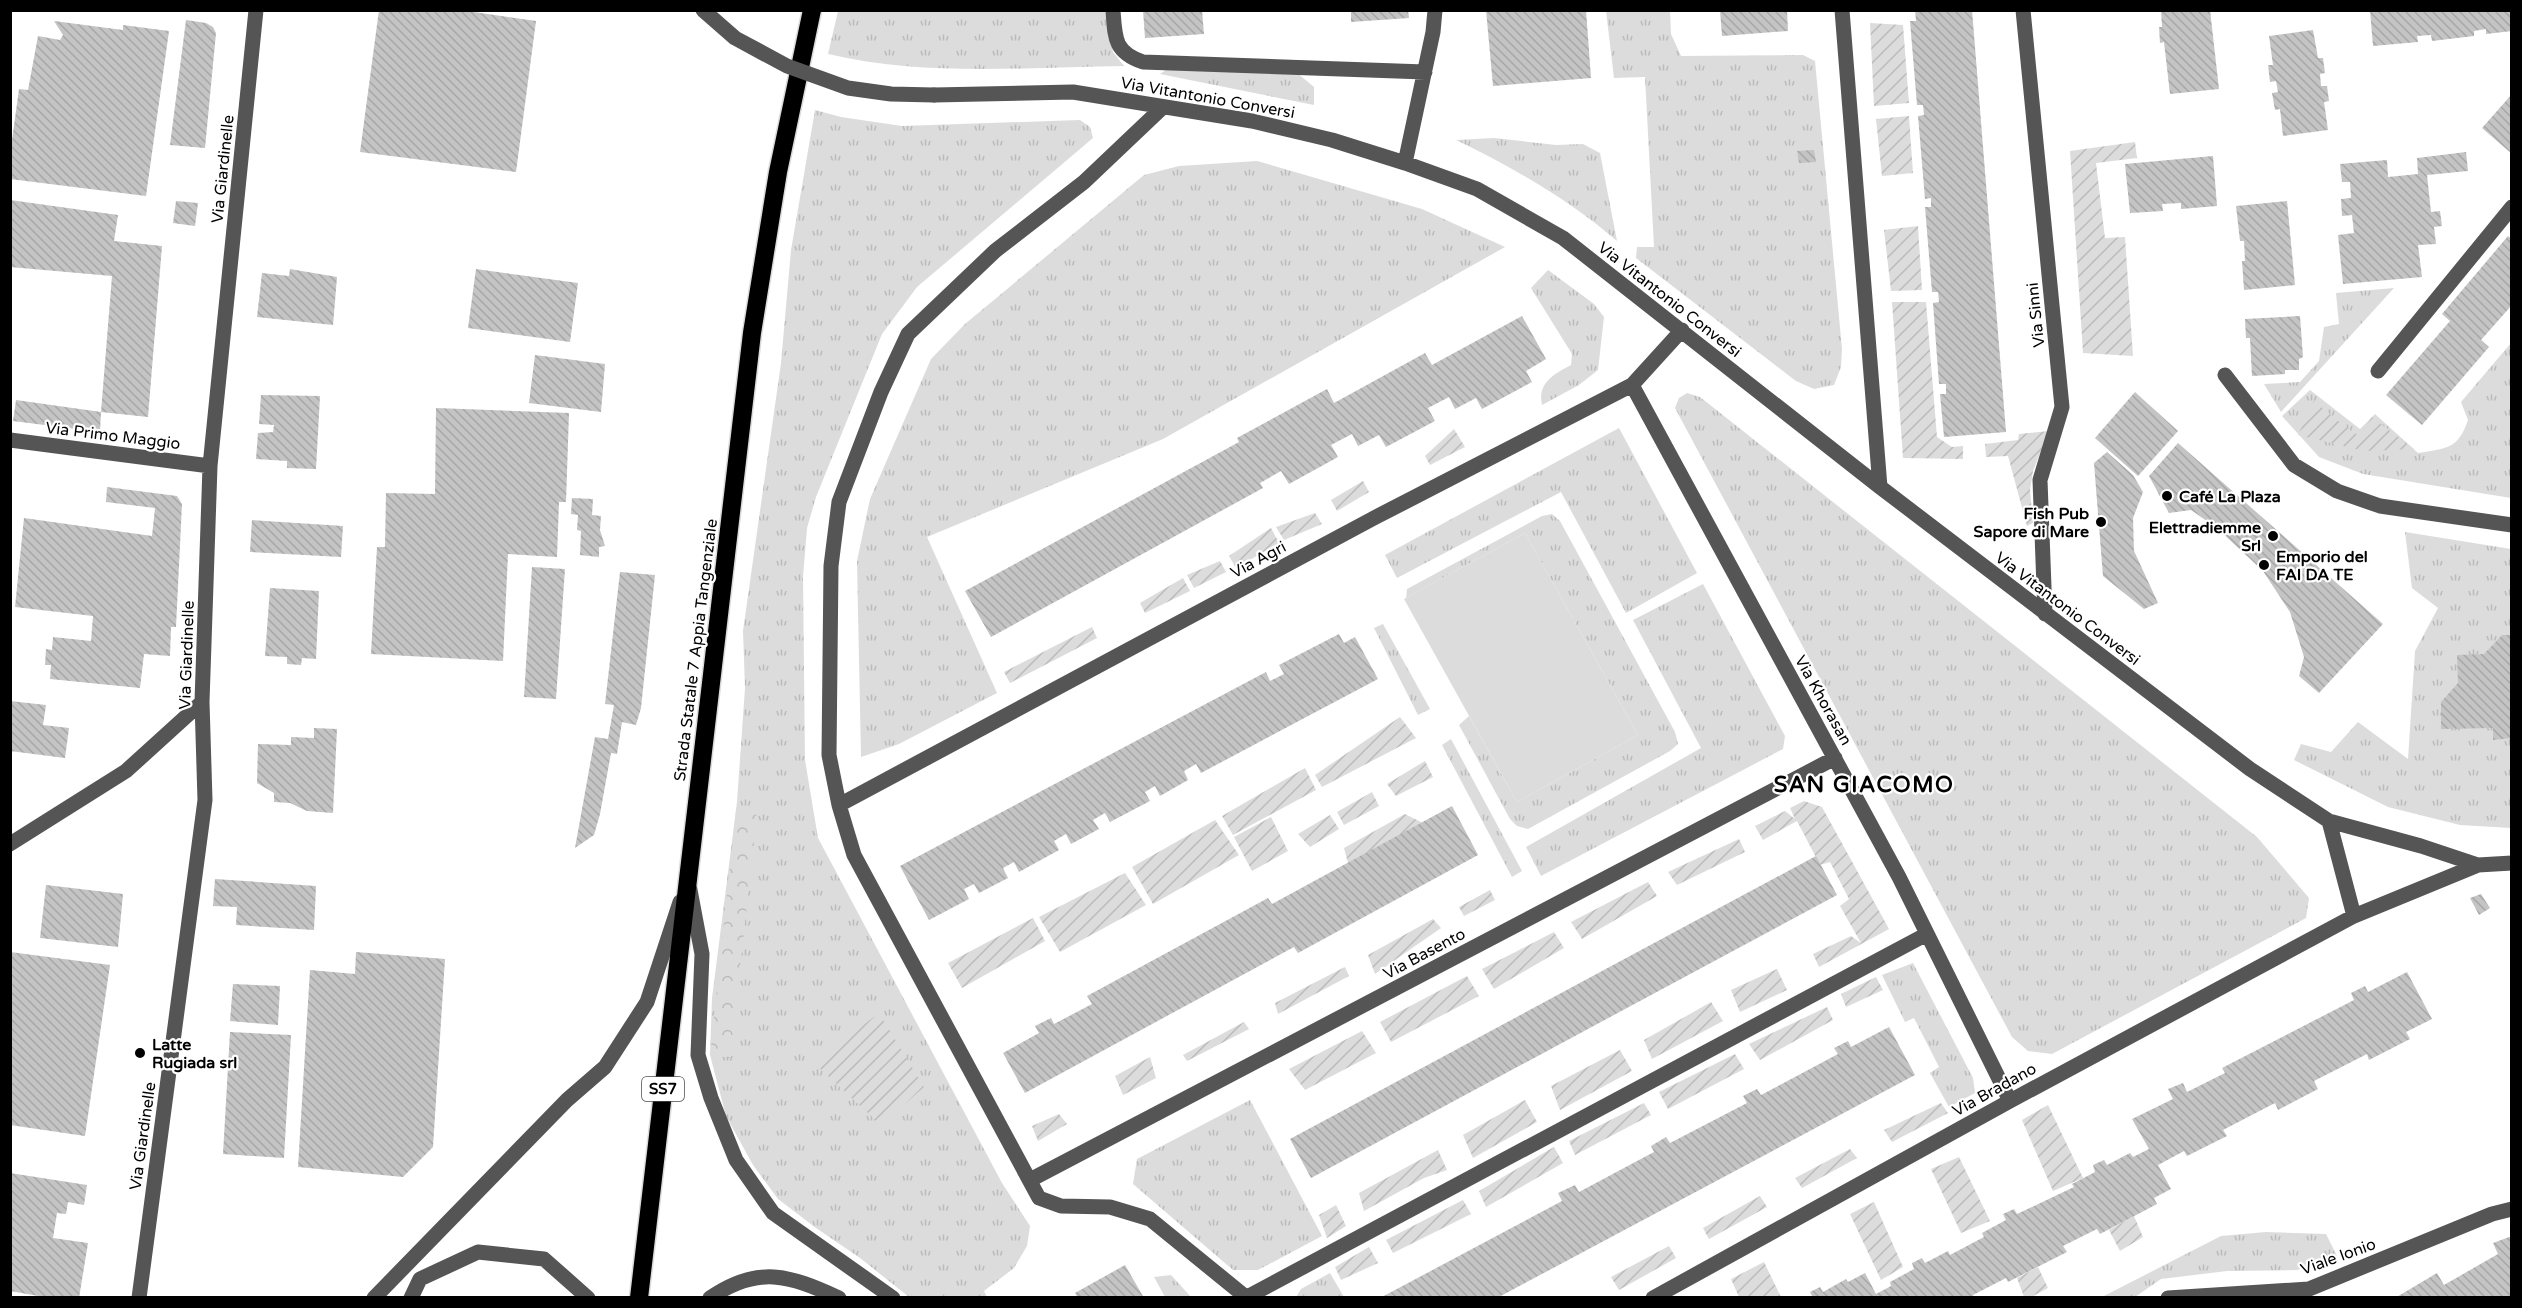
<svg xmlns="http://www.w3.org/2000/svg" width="2522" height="1308" font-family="'Varela Round',sans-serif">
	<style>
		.grass { fill: url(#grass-tufts) }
		.forest { fill: url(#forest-crowns) }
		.garden { fill: url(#garden-furrows) }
		.pitch { fill: #dcdcdc }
		.building { fill: url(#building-back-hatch) }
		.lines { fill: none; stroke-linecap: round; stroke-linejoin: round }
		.highway-casing { stroke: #dbdbdb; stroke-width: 21 }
		.minor { stroke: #555; stroke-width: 15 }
		.highway { stroke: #000; stroke-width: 18 }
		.minor-bridge { stroke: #555; stroke-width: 15 }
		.poi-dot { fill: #000; stroke: #fff; stroke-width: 2 }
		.labels { text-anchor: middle; stroke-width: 4.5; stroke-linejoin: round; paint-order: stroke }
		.shield { fill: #fff; stroke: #4c4c4c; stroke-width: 1.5 }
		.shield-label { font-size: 15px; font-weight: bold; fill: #000 }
		.street-label { font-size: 16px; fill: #000; stroke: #fff }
		.poi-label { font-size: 16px; font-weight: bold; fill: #000; stroke: #fff; text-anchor: start }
		.district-label { font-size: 22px; font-weight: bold; letter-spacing: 1.5px; fill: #000; stroke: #fff }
	</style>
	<defs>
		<pattern id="grass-tufts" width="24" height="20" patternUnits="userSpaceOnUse" patternTransform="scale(1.5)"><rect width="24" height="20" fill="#dcdcdc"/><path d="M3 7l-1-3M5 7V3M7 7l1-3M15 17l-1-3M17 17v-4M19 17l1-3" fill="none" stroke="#bbb"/></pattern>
		<pattern id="forest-crowns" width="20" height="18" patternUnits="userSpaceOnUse" patternTransform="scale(1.5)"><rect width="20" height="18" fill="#dcdcdc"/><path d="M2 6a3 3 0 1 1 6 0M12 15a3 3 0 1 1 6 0" fill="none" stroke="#bbb"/></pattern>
		<pattern id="garden-furrows" width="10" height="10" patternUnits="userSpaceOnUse" patternTransform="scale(1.5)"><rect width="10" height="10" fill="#dcdcdc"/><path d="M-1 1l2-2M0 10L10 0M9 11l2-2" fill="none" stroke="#bbb"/></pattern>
		<pattern id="building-back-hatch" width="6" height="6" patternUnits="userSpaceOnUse" patternTransform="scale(1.5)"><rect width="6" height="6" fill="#c4c4c4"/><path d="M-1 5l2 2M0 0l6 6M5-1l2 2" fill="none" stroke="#a7a7a7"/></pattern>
	</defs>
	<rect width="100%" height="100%" fill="#fff"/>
	<path class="grass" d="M1107 10 1113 52 1124 66C1025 67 925 77 828 54L838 11Z
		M1606 11H1670L1671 34 1681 56 1803 55 1815 61 1842 349 1841 367 1834 385 1814 389 1796 381 1636 258 1637 247H1654L1645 77 1614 78Z
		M1176 63 1290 67 1314 87V105L1160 74Z
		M815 110 841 117 902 126 1080 120 1090 127 1093 138 917 287 882 334 816 497 807 528 803 577 805 760 818 838 1002 1183 1030 1226 1027 1246 1014 1268 984 1291 987 1297H909L860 1258 816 1228 778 1199 753 1165 726 1116 710 1055 712 998 737 802 745 688 743 631 781 363 791 250Z
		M1494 138 1556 145 1583 144 1600 153 1617 241C1568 199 1514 168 1456 140Z
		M1257 161 1422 209 1505 247 1163 439 927 537 997 693 899 744 861 757 857 561 870 499 931 359 965 324 1144 175 1179 166Z
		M1548 270 1594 304 1604 317 1598 370 1579 385 1542 405C1537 383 1554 374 1571 365L1572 354 1531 288Z
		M2394 288 2281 412 2264 384 2300 382 2319 361 2324 327 2339 324 2336 293Z
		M2511 343V498L2363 474 2319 457 2282 416 2310 390 2360 429 2375 414 2418 453C2446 448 2458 450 2468 420L2461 402Z
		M1687 393 1700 397 2257 837 2309 898 2306 918 2052 1054 2028 1051 2012 1037 1675 408 1679 398Z
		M1619 428 1697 573 1626 613 1561 492 1397 578 1385 555Z
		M1552 514 1560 521 1675 732 1678 744 1670 751 1528 829 1517 826 1510 819 1459 725 1469 716 1517 802 1638 735 1525 533 1406 598 1407 589 1542 516Z
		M2405 532 2511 549V828L2460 825 2388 807 2294 760 2301 744 2331 752 2358 722 2408 759 2415 651 2438 608 2412 588Z
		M1703 584 1785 736 1783 749 1541 876 1526 847 1701 748 1633 620Z
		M1383 624 1430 709 1418 715 1374 628Z
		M1451 739 1522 871 1512 877 1442 745Z
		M1913 963 1973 1078 1975 1093 1949 1107 1930 1073 1939 1067 1914 1018 1905 1022 1882 975Z
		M1250 1100 1322 1236 1258 1270H1233L1133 1184 1137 1159Z
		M2266 1232 2326 1234 2338 1258 2297 1270 2227 1271 2161 1279 2135 1297H2102L2221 1236Z
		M1330 1273 1344 1297H1296L1301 1289Z
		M1171 1275 1191 1297H1165L1154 1277Z"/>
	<path class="forest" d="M736 810 757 815 730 1058 710 1055Z"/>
	<path class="garden" d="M1870 23 1903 25 1909 103 1874 106Z
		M1909 116 1913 173 1882 176 1876 119Z
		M2135 142 2137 158 2096 163 2105 238 2125 237 2133 356 2083 353 2070 151Z
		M1918 226 1922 290 1891 291 1884 230Z
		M1892 302H1926L1937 437 1952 447 1963 446V459L1903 458Z
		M2314 401 2353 433 2360 435 2372 417 2414 449 2364 451 2298 435Z
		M1454 429 1465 447 1430 465 1425 456Z
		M2049 431 2033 471 2030 490 2033 523 2027 526 2008 456 1986 457 1985 444 2018 440 2019 434Z
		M1363 481 1369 492 1337 511 1331 500Z
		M1315 513 1322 524 1284 540 1276 527Z
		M1271 528 1279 543 1236 568 1229 556Z
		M1220 561 1226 572 1194 588 1187 575Z
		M1183 578 1190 591 1145 613 1140 603Z
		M1092 627 1097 638 1010 683 1004 672Z
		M1400 717 1416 738 1322 787 1315 775Z
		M1425 761 1433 777 1396 796 1387 784Z
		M1305 768 1316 790 1233 835 1222 816Z
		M1372 792 1379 806 1344 825 1337 812Z
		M1804 801 1822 807 1889 929 1819 967 1813 954 1851 936 1861 943 1840 906 1849 899 1830 862 1820 865 1797 821 1763 840 1755 826 1785 811 1795 819 1790 808Z
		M1405 814 1423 823 1348 863 1344 848Z
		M1330 815 1339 829 1310 847 1298 834Z
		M1271 817 1288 851 1252 871 1234 837Z
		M1215 820 1239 855 1153 904 1132 867Z
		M1739 839 1745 852 1677 885 1668 872Z
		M1125 873 1146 905 1060 952 1039 917Z
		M1648 882 1657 896 1582 939 1571 922Z
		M1490 890 1495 900 1464 916 1459 907Z
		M1033 918 1045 941 962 988 948 963Z
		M1433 919 1441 928 1375 974 1368 955Z
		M1554 932 1564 948 1494 989 1482 969Z
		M1345 967 1349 976 1278 1014 1275 1003Z
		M1777 969 1787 990 1740 1012 1731 990Z
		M1467 976 1479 996 1391 1042 1380 1022Z
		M1876 977 1883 990 1846 1007 1841 994Z
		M1711 1002 1723 1021 1652 1059 1644 1040Z
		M1827 1007 1833 1020 1760 1060 1749 1044Z
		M879 1013 924 1087 881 1125 814 1063Z
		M1244 1022 1249 1029 1187 1061 1183 1055Z
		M1362 1031 1376 1053 1305 1090 1289 1069Z
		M1620 1050 1632 1071 1560 1110 1551 1086Z
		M1735 1054 1744 1069 1668 1109 1659 1092Z
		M1150 1057 1156 1078 1123 1095 1115 1076Z
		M1525 1100 1537 1122 1473 1158 1463 1135Z
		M1644 1103 1651 1115 1575 1155 1569 1141Z
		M1941 1103 1948 1113 1892 1142 1884 1130Z
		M2048 1105 2083 1178 2053 1191 2022 1120Z
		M1059 1114 1067 1124 1038 1141 1032 1126Z
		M1554 1147 1563 1163 1486 1207 1479 1191Z
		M1850 1149 1857 1158 1802 1188 1795 1178Z
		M1438 1150 1447 1170 1424 1178 1364 1211 1359 1193Z
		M1959 1157 1990 1221 1961 1233 1931 1169Z
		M1760 1196 1767 1207 1709 1239 1703 1228Z
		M1463 1200 1471 1214 1393 1253 1386 1240Z
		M1874 1202 1903 1267 1881 1280 1850 1214Z
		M1336 1205 1346 1226 1327 1238 1319 1215Z
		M2134 1216 2143 1237 2120 1251 2109 1230Z
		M1669 1246 1676 1258 1619 1290 1611 1277Z
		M1369 1247 1378 1263 1341 1280 1335 1267Z
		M1764 1262 1781 1297H1739L1731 1279Z
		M2038 1267 2048 1288 2031 1297H2024L2017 1278Z"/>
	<path class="pitch" d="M1525 533 1638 735 1517 802 1404 599Z"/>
	<path class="building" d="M379 10H460L536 21 516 172 360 152Z
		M1143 10H1202L1204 34 1145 38Z
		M1351 10H1408L1409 18 1351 22Z
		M1486 10H1586L1591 78 1493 86Z
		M1720 10H1787L1788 31 1722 36Z
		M1915 10H1972L2006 432 1944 437 1940 394H1946V384H1939L1933 303 1939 302 1938 292H1932L1925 207H1931V198L1925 199 1918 116 1924 115 1923 105H1917L1910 21H1916Z
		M2161 10H2210L2219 89 2170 94 2164 42 2160 43 2159 27H2162Z
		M2370 10H2512V31L2486 34V29L2474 31V36L2432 41 2431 35 2417 36 2418 42 2373 46Z
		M186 20 206 23 213 27 216 33 205 148 170 145Z
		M54 21 123 30V25L169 31 146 196 10 179V155L19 89 28 90 38 36 60 40 63 35Z
		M2313 30 2318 58H2323L2325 73 2320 74 2321 86H2327L2329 101 2324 102 2328 130 2283 136 2280 109 2275 110 2272 93 2278 92 2276 81 2270 82 2268 65H2273L2269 36Z
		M2512 94V154L2482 128Z
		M1814 150 1816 162 1799 163 1797 151Z
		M2466 152 2468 171 2427 175 2431 212 2440 211 2442 226 2434 227 2436 244 2418 245 2422 277 2343 284 2338 235 2354 233 2352 215 2342 216 2341 199 2351 198 2350 182H2342L2340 164 2387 160 2388 177 2418 174 2417 158Z
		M2213 156 2217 206 2181 209V203L2162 204 2163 211 2130 213 2125 164Z
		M10 200 118 215 114 241 162 246 148 417 101 412 112 276 10 267Z
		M176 201 198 203 195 226 173 223Z
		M2287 201 2295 285 2244 290 2242 261H2245L2244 241H2240L2236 206Z
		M2508 236 2512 239V305L2481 340 2489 347 2422 425 2386 395 2450 321 2442 314Z
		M290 269 337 277 333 325 257 317 262 273 289 276Z
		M476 269 578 283 570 342 468 328Z
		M1522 316 1546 359 1526 371 1532 382 1482 409 1476 398 1455 409 1449 397 1428 408 1435 421 1386 447 1379 435 1358 446 1352 434 1331 445 1338 457 1289 484 1281 471 1260 483 1263 488 991 637 965 591 1239 442 1237 438 1327 389 1334 403 1425 353 1432 365Z
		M2300 316 2303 357 2299 359V370H2285V374L2252 376 2250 338H2246L2245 319Z
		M535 355 605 364 601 412 529 403Z
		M2135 392 2178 431 2138 476 2095 438Z
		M261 395 320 396 316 469 287 468V461L256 459 258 433 273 432 274 425 259 424Z
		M16 400 101 412 100 432 13 421Z
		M436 408 569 413 566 502H559L557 557 508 554 503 661 371 654 377 547H385L386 493 435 494Z
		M2178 443 2383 624 2319 693 2299 676 2304 657 2290 612 2263 571 2217 528 2191 510 2169 513 2149 476Z
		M2107 452 2133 475 2143 492 2133 518 2134 551 2158 603 2144 609 2103 576 2094 463Z
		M107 487 177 496 182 504 176 627H171L170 656 144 654 140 688 50 679 51 665H45L46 649 52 650 53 637 91 641 93 616 15 607 24 518 152 536 155 508 106 502Z
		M572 498 593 499 592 515 601 516 600 530 605 546 599 547V557L580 555 581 531 577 530 578 515 571 514Z
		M252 520 343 526 341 557 250 552Z
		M532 567 565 569 556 699 524 697Z
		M620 572 655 575 641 708 636 725 622 722 617 754 611 753 600 814 594 835 575 848 595 737 608 739 614 705 605 704Z
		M270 588 319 591 316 659 302 658 301 665 287 664V657L265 656Z
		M1339 634 1344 643 1355 637 1378 679 1201 773 1196 764 1184 771 1188 780 1160 796 1155 786 1145 792 1150 801 1110 822 1105 813 1093 820 1099 829 1071 844 1066 834 1054 841 1059 850 1019 872 1014 862 1003 868 1008 878 979 893 974 884 964 889 969 899 929 920 900 866 1266 672 1270 681 1284 674 1279 665Z
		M2502 635H2512V738L2493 740V728L2441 729V702L2458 683 2457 655 2484 654Z
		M10 701 46 705 43 725 69 728 65 758 10 751Z
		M314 728 337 729 333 813 307 811 290 803 274 802V793L257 783 258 744 291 745V737L314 738Z
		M1452 806 1478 855 1298 953 1294 947 1025 1093 1003 1053 1039 1033 1035 1026 1051 1018 1054 1024 1092 1004 1087 996 1268 898 1272 904Z
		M1816 856 1837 895 1311 1178 1290 1139Z
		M215 879 316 886 314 930 236 925 237 907 213 906Z
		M46 885 123 894 118 947 40 938Z
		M2481 894 2490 908 2479 915 2470 898Z
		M10 952 110 965 85 1136 10 1125Z
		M356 952 445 959 433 1147 403 1177 298 1167 310 970 355 974Z
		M2407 972 2432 1019 2406 1032 2410 1039 2369 1060 2367 1054 2314 1081 2318 1089 2278 1110 2275 1103 2223 1130 2227 1136 2187 1156 2184 1151 2160 1164 2158 1165 2171 1189 2154 1198 2157 1204 2140 1213 2100 1234 2097 1229 2063 1246 2067 1252 2008 1282 2006 1278 1973 1295 1974 1298H1813L1810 1292 1820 1287 1823 1292 1846 1279 1848 1282 1865 1273 1876 1294 1891 1286 1890 1282 1914 1269 1912 1263 1922 1258 1925 1263 1948 1251 1950 1255 1984 1237 1982 1233 2006 1220 2003 1214 2014 1209 2017 1214 2074 1187 2072 1184 2095 1172 2093 1165 2104 1160 2107 1165 2130 1153 2133 1157 2149 1149 2132 1119 2173 1099 2168 1089 2183 1083 2187 1092 2225 1073 2222 1068 2354 1000 2351 993 2365 986 2368 992Z
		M233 984 280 986 278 1025 230 1021Z
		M1889 1027 1915 1075 1497 1298H1380L1562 1201 1558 1193 1575 1185 1579 1192 1654 1152 1651 1146 1666 1137 1670 1143 1747 1103 1743 1096 1757 1089 1761 1095 1838 1054 1834 1048 1848 1041 1851 1047Z
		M230 1032 291 1035 284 1158 223 1154Z
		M10 1173 87 1185 84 1205 68 1202 66 1214 57 1213 53 1238 88 1243 79 1298H50L10 1291Z
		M2512 1236V1298H2395L2437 1273 2444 1285 2498 1254 2493 1243Z
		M1125 1265 1144 1298H1078L1075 1293Z"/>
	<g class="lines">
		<g class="highway-casing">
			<path id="highway" d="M639 1298 752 333 778 172 812 10"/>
		</g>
		<path class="minor" d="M1113 10C1115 38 1114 52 1143 62L1425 72
			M1842 10 1880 487
			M2023 10 2062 407 2040 480 2045 614
			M934 95 1073 92 1252 121 1332 140 1405 163 1477 189 1563 238 1880 487 2250 769 2329 821 2421 846 2478 865 2512 863
			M1163 107 1084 182 995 251 908 334 881 392 839 502 831 566 829 755 839 805 854 855 1039 1198 1061 1206 1110 1207 1150 1219 1247 1298
			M1405 163 1433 32 1435 10
			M2378 371 2512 207
			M2225 375 2294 465 2337 491 2380 506 2512 525
			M1632 385 1899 877 2010 1101
			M10 440 210 466
			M839 805 1374 518 1632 385 1682 330
			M2329 821 2354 916
			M10 844 126 771 202 702
			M690 890 702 954 698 1055 711 1098 736 1160 773 1213 893 1298
			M1030 1180 1835 758
			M1247 1297 1927 934
			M139 1298 205 800 202 702 210 466 256 10
			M374 1298 567 1100 605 1067 647 1002 680 902
			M411 1298 420 1279 478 1252 544 1259 588 1298
			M710 1298C758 1265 789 1275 839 1298
			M1653 1298 2010 1101 2354 916 2478 865
			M2168 1298 2309 1289 2492 1214 2512 1209"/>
		<use href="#highway" class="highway"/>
		<path class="minor-bridge" d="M703 10 735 38 787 66 848 88 891 94 934 95"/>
	</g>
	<g class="poi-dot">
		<circle cx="2167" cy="496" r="6"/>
		<circle cx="2101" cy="522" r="6"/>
		<circle cx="2273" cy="536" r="6"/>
		<circle cx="2264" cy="565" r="6"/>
		<circle cx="140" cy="1053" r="6"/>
	</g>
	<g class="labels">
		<rect class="shield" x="642" y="1077" width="42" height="24" rx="4.5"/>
		<g class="shield-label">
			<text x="663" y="1094">SS7</text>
		</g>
		<g class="street-label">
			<text transform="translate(1208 97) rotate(10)" y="6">Via Vitantonio Conversi</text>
			<text transform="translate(222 169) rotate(-84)" y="6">Via Giardinelle</text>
			<text transform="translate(1670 299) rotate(38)" y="6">Via Vitantonio Conversi</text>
			<text transform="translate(2035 315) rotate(-96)" y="6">Via Sinni</text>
			<text transform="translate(113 435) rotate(7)" y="6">Via Primo Maggio</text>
			<text transform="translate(1258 559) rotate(-28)" y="6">Via Agri</text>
			<text transform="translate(2068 608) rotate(37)" y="6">Via Vitantonio Conversi</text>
			<text transform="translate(695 650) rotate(-83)" y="6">Strada Statale 7 Appia Tangenziale</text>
			<text transform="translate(186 655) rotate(-88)" y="6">Via Giardinelle</text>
			<text transform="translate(1824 700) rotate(61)" y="6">Via Khorasan</text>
			<text transform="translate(1424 953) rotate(-28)" y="6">Via Basento</text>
			<text transform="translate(1994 1089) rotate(-29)" y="6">Via Bradano</text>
			<text transform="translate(142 1136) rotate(-82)" y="6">Via Giardinelle</text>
			<text transform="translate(2338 1256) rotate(-20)" y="6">Viale Ionio</text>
		</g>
		<g class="poi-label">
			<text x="2179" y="502">Café La Plaza</text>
			<text x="2089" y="519" text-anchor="end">Fish Pub<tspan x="2089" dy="18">Sapore di Mare</tspan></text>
			<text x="2261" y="533" text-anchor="end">Elettradiemme<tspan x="2261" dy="18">Srl</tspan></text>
			<text x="2276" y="562">Emporio del<tspan x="2276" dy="18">FAI DA TE</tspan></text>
			<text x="152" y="1050">Latte<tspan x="152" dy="18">Rugiada srl</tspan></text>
		</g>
		<g class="district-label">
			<text x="1864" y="792">SAN GIACOMO</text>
		</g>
	</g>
	<rect width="2522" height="1308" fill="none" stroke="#000000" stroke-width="24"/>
</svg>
